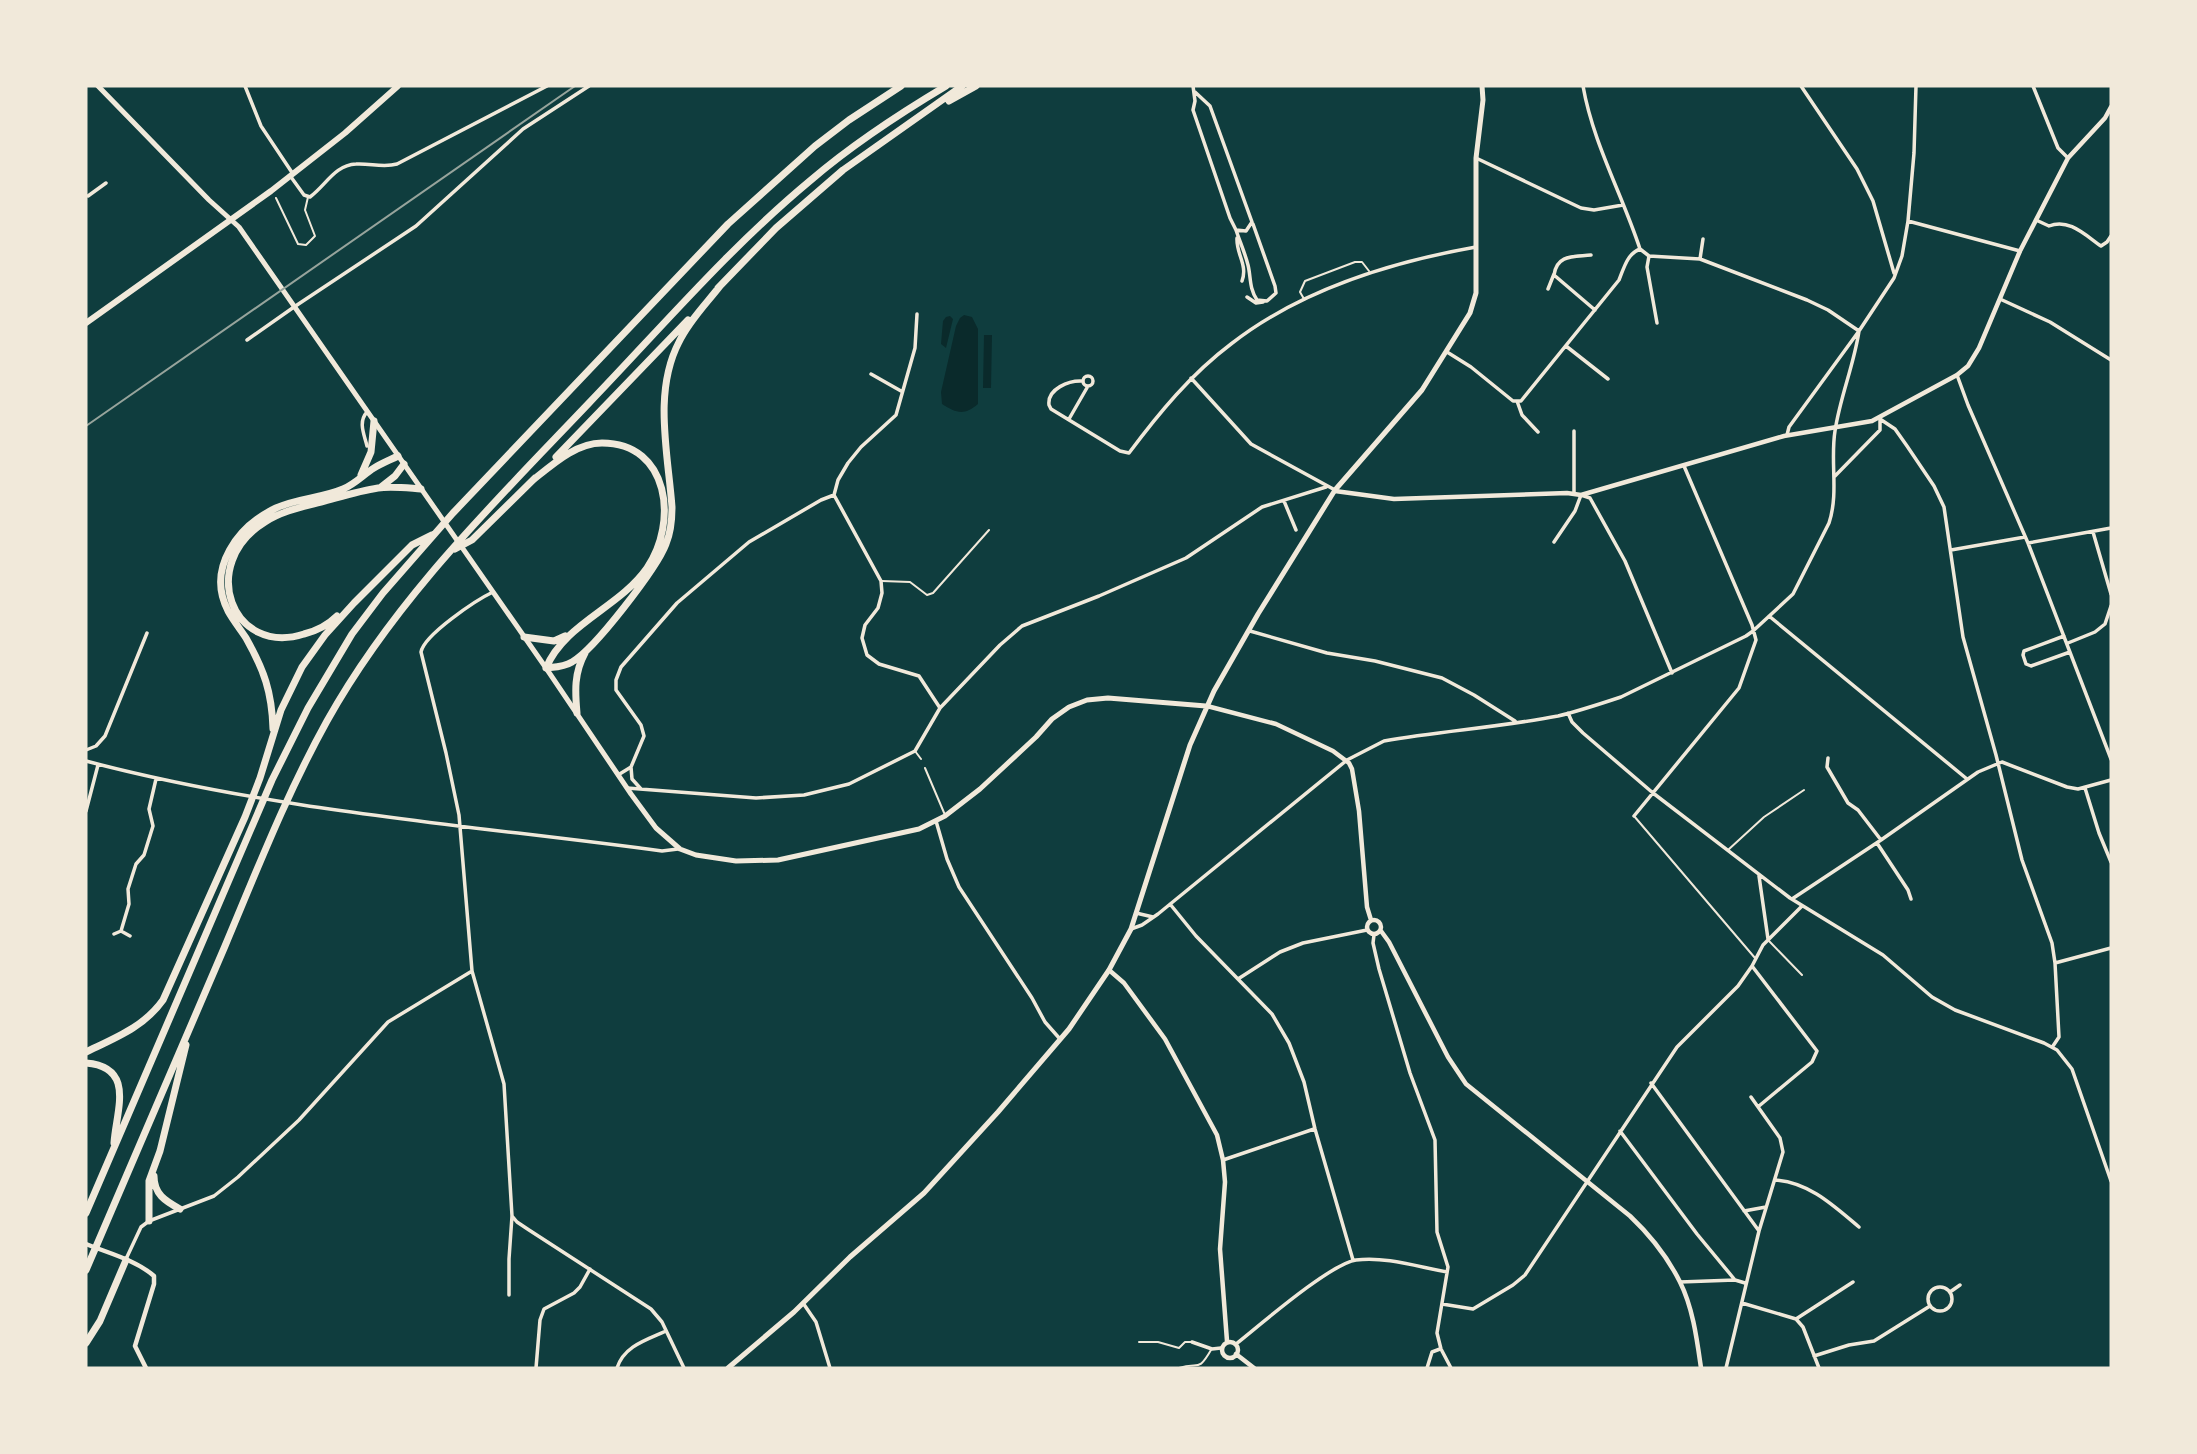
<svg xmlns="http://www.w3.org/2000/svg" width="2197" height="1454" font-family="'Source Sans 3',sans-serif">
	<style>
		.water { fill: #0a2a2b }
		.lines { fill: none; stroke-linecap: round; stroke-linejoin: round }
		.service { stroke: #f1e9da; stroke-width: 2 }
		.minor { stroke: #f1e9da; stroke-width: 3.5 }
		.tertiary { stroke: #f1e9da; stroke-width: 4.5 }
		.secondary { stroke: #f1e9da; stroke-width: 5 }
		.primary { stroke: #f1e9da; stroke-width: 6 }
		.motorway { stroke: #f1e9da; stroke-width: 7 }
		.rail { stroke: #97a49c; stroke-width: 2 }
	</style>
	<rect width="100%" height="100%" fill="#0f3d3e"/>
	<path class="water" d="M964 315 972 317 978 329V404C964 416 956 413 942 404L941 392 956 326 960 318Z
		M950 316 953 319 946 348 941 344 943 321 946 317Z
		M984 335H992L991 388H983Z"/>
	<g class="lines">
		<path class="service" d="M276 198 298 244 306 245 315 236 305 210 308 197
			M1304 299 1300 292 1305 281 1355 262H1362L1369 271
			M882 581 910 582 927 595 933 593 989 530
			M915 751 921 759
			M925 768 945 815
			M1634 816 1755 958
			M1728 850 1764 817 1804 790
			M1769 941 1802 975
			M1139 1342H1158L1179 1348 1185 1342H1191
			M1179 1368C1199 1361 1197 1374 1211 1350"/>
		<path class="minor" d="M245 86 261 126 293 174
			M1193 86 1195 101 1193 110 1230 218 1236 230 1246 231 1252 222 1210 106 1195 92
			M1583 86C1593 143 1622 194 1640 249L1649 256 1700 259 1807 300 1828 310 1859 331
			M1801 86 1857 169 1873 201 1894 273
			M2033 86 2058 148 2068 158
			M1476 158 1581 208 1594 210 1623 205
			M291 177 304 195 310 197C326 185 335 165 356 164 370 163 383 168 397 164L547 86
			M88 196 106 183
			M2036 220 2049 226C2069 218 2085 235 2101 246L2107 242 2111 236
			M1908 221 2020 251
			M1236 230C1240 242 1245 253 1248 265 1251 277 1249 288 1257 300L1267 301 1276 293 1275 286 1253 224
			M1237 238C1236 254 1248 265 1242 281
			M1591 255C1574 257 1557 254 1554 275L1595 310
			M1649 256 1647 267 1657 323
			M1700 259 1703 239
			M1548 289 1554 274
			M1247 297 1256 303 1263 302
			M2000 299 2050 322 2111 360
			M917 314 915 348 896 415 861 447 848 463 838 480 834 495 881 581 882 593 878 608 865 625 862 638 867 655 879 664 919 676 940 708
			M247 340 294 307 416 226 523 129 589 86
			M1566 346 1608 379
			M1447 352 1471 367 1513 401H1521L1619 280C1624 268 1627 254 1640 249
			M871 374 901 391
			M1957 375 1968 405 2028 543 2111 759
			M1083 381a5 5 0 1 1 10 0a5 5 0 1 1-10 0Z
			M1191 378 1251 444 1335 490
			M1083 381C1069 380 1047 389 1049 405L1051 409 1120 451 1129 453C1159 413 1191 374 1231 344 1300 290 1391 262 1476 247
			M1517 401 1522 415 1538 432
			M1069 419 1088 386
			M1880 419 1895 429 1907 446 1934 486 1944 507 1963 637 1996 755 2022 860 2052 943 2055 963 2059 1037 2053 1046
			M1787 435 1789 427 1859 331 1894 278 1902 256 1908 221 1914 153 1916 86
			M367 446C364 434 358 422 367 412
			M1835 476 1880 430V419
			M1574 494V431
			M1284 501 1296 530
			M2093 532 2111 594
			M1554 542 1575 511 1581 495 1590 498 1625 561 1672 673
			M2028 543 2111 528
			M1951 550 2025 537
			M493 592C476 600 424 635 421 652L446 753 459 815 472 971 504 1084 512 1216 509 1259V1295
			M1769 616 1967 779
			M1250 631 1327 653 1375 661 1442 678 1474 695 1515 721
			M2064 636 2024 651 2023 655 2026 664 2031 666 2070 652
			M2068 643 2095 632 2105 624 2111 606
			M1568 713 1572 722 1583 733 1653 793 1790 898 1883 955 1932 997 1955 1010 2044 1043 2057 1050 2072 1069 2111 1181
			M86 750 96 746 105 736 147 633
			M1828 758 1827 767 1848 803 1858 810 1881 840
			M86 761C275 811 469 825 662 851L678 849
			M631 767 632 779 641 789
			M618 775 631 767 644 736 641 725 616 690V680L621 667 677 603 749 542 821 500 834 495
			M627 788 756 798 804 795 849 784 915 751 940 708 1000 645 1022 626 1099 596 1186 558 1262 507 1326 487
			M2085 788 2099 833 2111 862
			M86 811 98 765
			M1634 816 1739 688 1756 640 1752 625 1684 466
			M936 821 947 859 959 887 1032 998 1045 1022 1060 1039
			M1877 843 1908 890 1911 899
			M1759 876 1768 939
			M1792 899 1881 840 1978 772 2002 762 2067 787 2078 789 2111 780
			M1170 904 1196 936 1272 1014 1289 1043 1304 1082 1315 1129 1353 1260
			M1136 913 1153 917
			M1131 929 1142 925 1158 914 1347 760 1384 741C1442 731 1501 727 1558 716 1579 711 1600 704 1621 697L1746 636 1753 631 1793 594 1829 523C1839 493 1830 461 1835 431 1840 397 1854 365 1859 331
			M121 931 129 904 128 889 136 864 144 855 153 826 149 809 156 779
			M114 934 121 931 130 936
			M1374 935 1373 943 1379 969 1396 1026 1410 1073 1435 1140 1437 1232 1448 1267 1437 1333 1441 1349 1451 1368
			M2055 963 2111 948
			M1752 966 1817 1051 1812 1062 1759 1106
			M1238 979 1280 952 1303 943 1367 930
			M1651 1083 1759 1231
			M1620 1131 1697 1234 1735 1280
			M1223 1160 1314 1129
			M1775 1180C1809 1182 1834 1206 1859 1227
			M1744 1211 1766 1207
			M512 1216 517 1222 529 1230 651 1309 662 1322 684 1368
			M126 1259 141 1227 149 1221 214 1196 238 1177 299 1120 388 1022 472 971
			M1680 1282 1735 1280 1745 1283
			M1928 1299a12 12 0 1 1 24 0a12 12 0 1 1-24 0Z
			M1950 1292 1960 1285
			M803 1303 816 1322 830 1368
			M1742 1303 1796 1319 1803 1327 1819 1368
			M1442 1304 1473 1309 1513 1285 1525 1275 1677 1047 1738 986 1752 966 1763 945 1802 906
			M1796 1319 1853 1282
			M1192 1342 1212 1349 1221 1348
			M1236 1344C1260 1325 1330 1264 1356 1260 1385 1256 1419 1267 1447 1272
			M1814 1356 1849 1345 1874 1341 1930 1306
			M536 1368 540 1320 544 1309 574 1293 580 1287 590 1269
			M617 1368C624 1346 646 1340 666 1331
			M1427 1368 1432 1352 1440 1349
			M1726 1368 1759 1231 1783 1152 1780 1138 1751 1097"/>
		<path class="tertiary" d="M1335 491 1394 499 1567 493 1581 495 1784 436 1872 421 1957 375 1968 366 1979 348 2020 251 2068 158 2105 118 2111 107
			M1207 706 1276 724 1333 751 1349 763 1352 769 1359 811 1367 907 1371 920
			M1367 927a7 7 0 1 1 14 0a7 7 0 1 1-14 0Z
			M1381 931 1389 942 1448 1057 1466 1084 1630 1216C1649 1234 1668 1258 1680 1282 1693 1308 1697 1340 1701 1368
			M1109 970 1124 983 1165 1039 1217 1135 1223 1160 1225 1182 1220 1249 1227 1341
			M86 1244C108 1253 136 1260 154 1276V1284L135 1346 146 1368
			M1222 1350a8 8 0 1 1 16 0a8 8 0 1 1-16 0Z
			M1236 1354 1254 1368"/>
		<path class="secondary" d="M98 86 209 200 239 227 546 668 631 794 656 828 680 849 696 855 736 861 778 860 919 829 945 816 980 789 1036 737 1052 719 1069 707 1087 700 1108 698 1206 706
			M728 1368 794 1312 850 1257 924 1193 998 1112 1069 1029 1109 970 1131 929 1190 745 1214 691 1258 614 1335 490 1422 390 1470 313 1476 293V158L1483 100 1482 86"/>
		<path class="primary" d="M86 323 271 191 345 133 398 86"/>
		<path class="motorway" d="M949 101 976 86
			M718 288 776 228 843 170 962 86
			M556 457 688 320
			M361 475 371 452 374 421
			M533 480C553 464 576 443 602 443 670 443 678 523 647 568 619 608 565 623 546 668 555 667 564 667 572 662 594 650 657 568 666 544 671 532 672 520 672 507 668 453 653 392 679 342 689 321 706 304 720 286
			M381 487 395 476 404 464
			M455 549 472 540 535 478
			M337 616C328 625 316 631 304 634 232 657 197 564 265 522 282 511 302 507 321 502 340 497 359 491 378 488 392 486 407 488 421 489
			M524 637 554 641 565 636
			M577 713C575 691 574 673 585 653
			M273 729C272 692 264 670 246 638 240 629 233 620 228 611 206 568 238 526 276 508 298 498 322 498 343 489 355 484 364 474 374 468 382 463 390 460 398 456
			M86 1052C115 1038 144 1027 163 1000L245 817 260 778 281 710 302 667 325 635 354 603 412 545 432 535
			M86 1063C136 1067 116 1111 114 1143
			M154 1176C154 1194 165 1201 180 1209
			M86 1213 272 780 308 708 352 634 383 593 453 513 728 224 815 146 849 120 901 86
			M149 1221V1181L160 1151 186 1045
			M86 1270C132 1162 179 1054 225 946 257 870 287 793 327 721 395 599 494 503 589 403 661 328 730 247 811 180 853 144 899 114 946 86
			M86 1343 100 1321 126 1260"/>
		<path class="rail" d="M86 426 575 86"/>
	</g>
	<rect width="2197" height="1454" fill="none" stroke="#f1e9da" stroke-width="175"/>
</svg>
